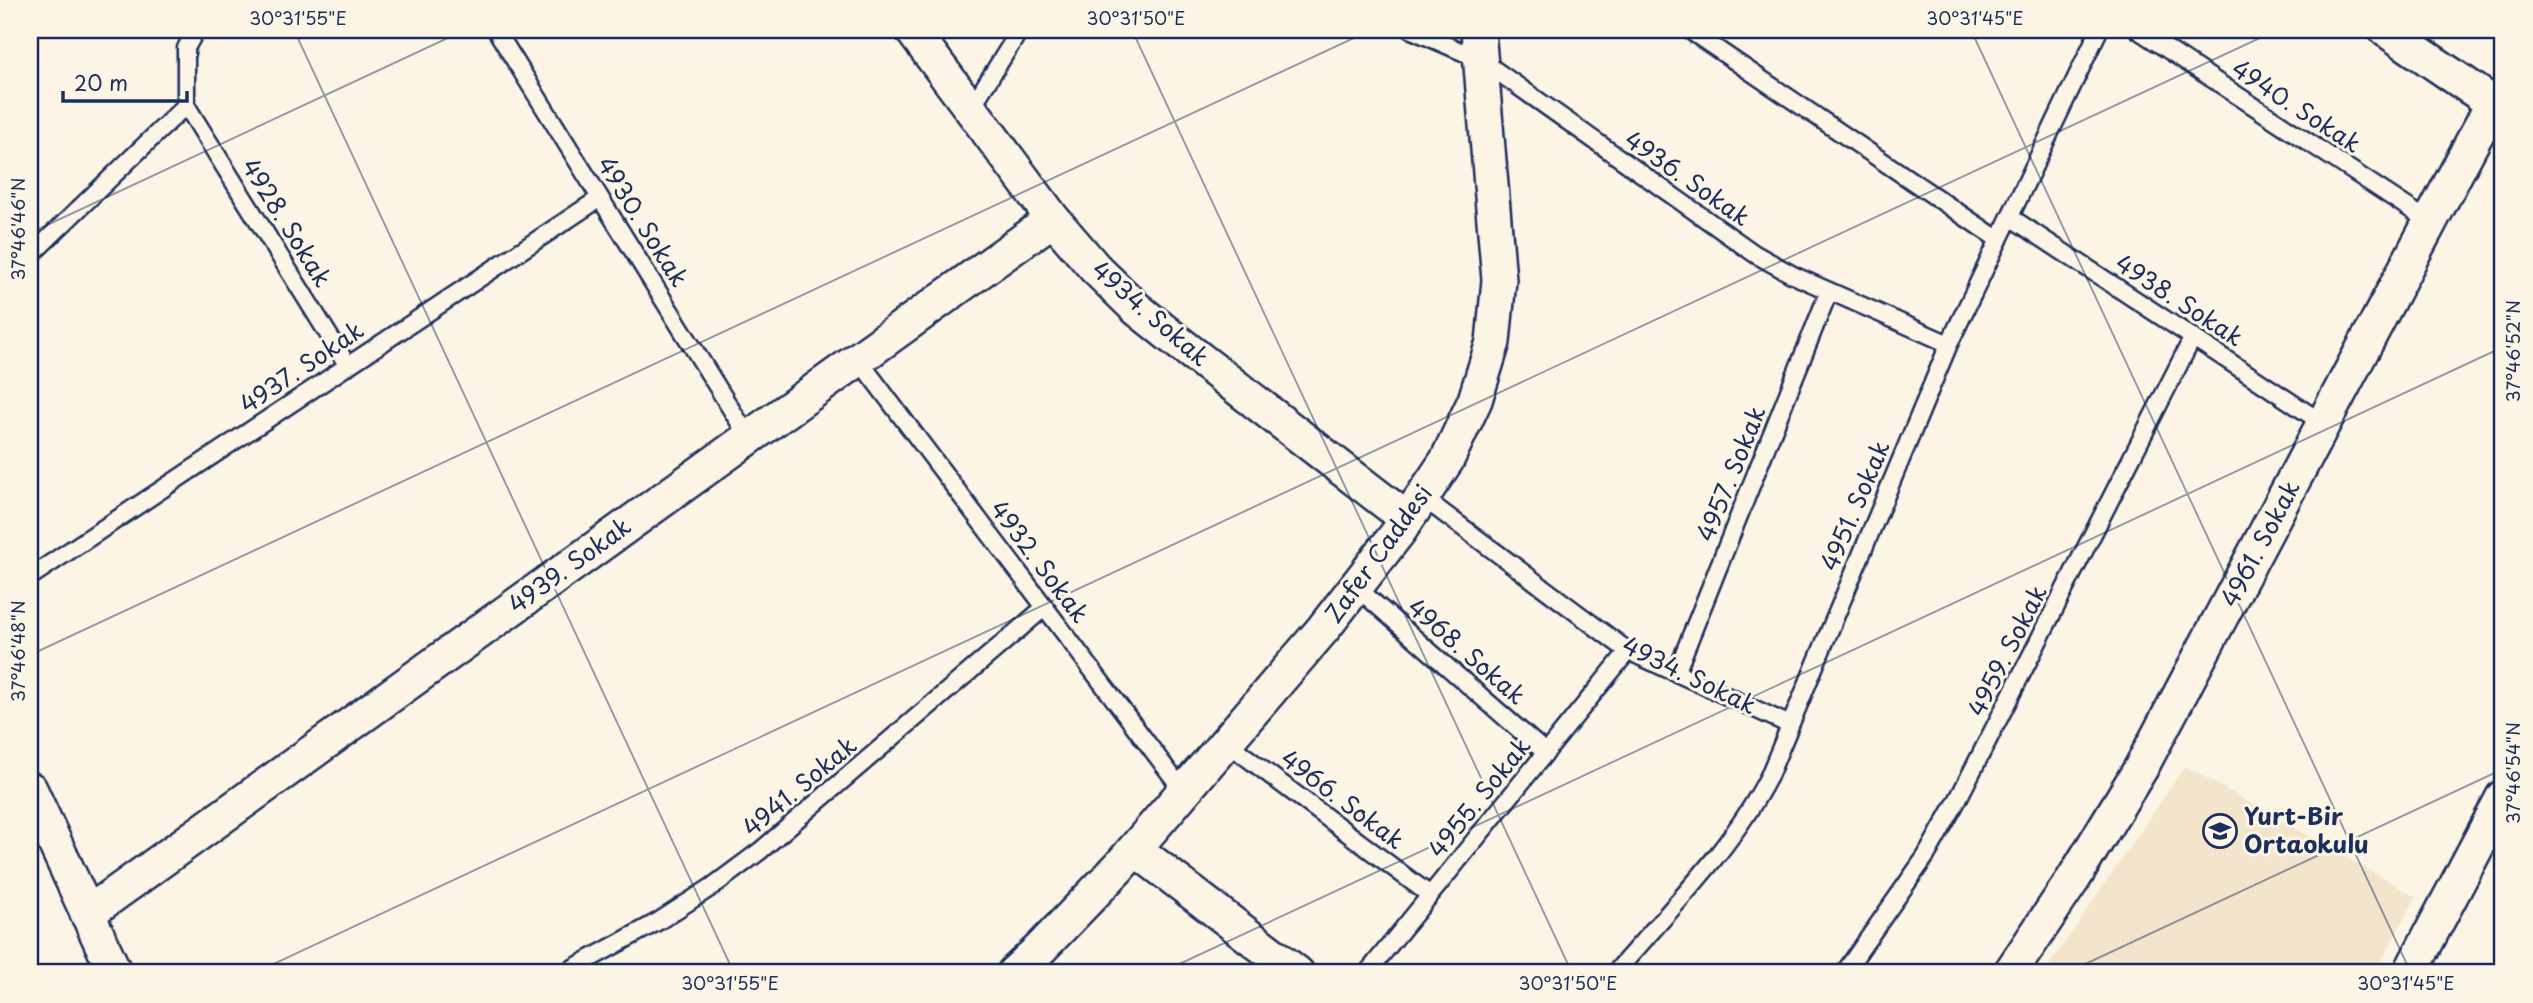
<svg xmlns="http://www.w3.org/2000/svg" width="2533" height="1003" font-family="'Playpen Sans',sans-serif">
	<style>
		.built { fill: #f3e4cc }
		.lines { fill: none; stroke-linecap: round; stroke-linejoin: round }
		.lane-casing { stroke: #1b2f5e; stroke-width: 21 }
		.street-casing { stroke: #1b2f5e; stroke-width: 38 }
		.lane { stroke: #fcf5e5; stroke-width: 16 }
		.street { stroke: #fcf5e5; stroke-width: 33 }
		.ticks { fill: none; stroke: #1b2f5e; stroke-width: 2; stroke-opacity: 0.45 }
		.labels { text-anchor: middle; stroke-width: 6; stroke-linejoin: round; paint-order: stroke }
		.street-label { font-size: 24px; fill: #1b2f5e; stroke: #fcf5e5 }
		.poi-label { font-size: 24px; font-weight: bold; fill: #1b2f5e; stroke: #fcf5e5; text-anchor: start }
		.neatline { fill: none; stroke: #1b2f5e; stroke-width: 2.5 }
		.ticks-label { font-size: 18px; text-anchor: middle; fill: #1b2f5e }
	</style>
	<rect width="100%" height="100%" fill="#fcf5e5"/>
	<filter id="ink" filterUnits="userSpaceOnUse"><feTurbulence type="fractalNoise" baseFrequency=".0143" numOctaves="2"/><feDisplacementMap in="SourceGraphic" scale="14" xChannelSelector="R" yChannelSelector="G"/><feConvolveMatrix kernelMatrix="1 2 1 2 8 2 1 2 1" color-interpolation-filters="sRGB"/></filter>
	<g filter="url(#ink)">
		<path class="built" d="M2185 766 2416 897 2375 973H2044Z"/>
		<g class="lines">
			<g class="lane-casing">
				<path id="lane" d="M496 30 749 438
					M1412 30 1481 60 1755 254 1793 275 1949 344
					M1689 30 1999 240
					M2138 30 2430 222
					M186 105 348 366
					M971 108 1020 30
					M2010 217 2324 424
					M30 256 186 105V48L196 30
					M858 359 1184 792
					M1422 497 1628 651 1790 725
					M30 577 600 198
					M1356 587 1546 753
					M1676 673 1829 291
					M1226 742 1430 895
					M564 973 659 921 713 886 760 851 1045 607
					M1367 973 1628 651
					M1615 973C1669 910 1731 850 1769 776L1949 344 2099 30
					M1844 973 1926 856 1958 799 2193 337"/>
			</g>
			<g class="street-casing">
				<path id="street" d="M912 30 1053 219 1095 268 1137 309 1183 346 1407 519
					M2386 30 2503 110
					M30 789 115 973
					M1135 849 1297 973
					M87 914 1053 219
					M1014 973 1041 948 1119 867 1323 629 1400 530 1447 460 1475 400 1493 342 1499 280 1478 30
					M2010 973 2074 878 2141 768 2493 103
					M2410 973 2503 797"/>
			</g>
			<use href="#lane" class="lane"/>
			<use href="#street" class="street"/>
		</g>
	</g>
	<path class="ticks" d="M294 30 734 973M1132 30 1572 973M1971 30 2411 973M30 233 465 30M30 655 1371 30M254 973 2277 30M1160 973 2503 347M2066 973 2503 769"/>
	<defs>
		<g id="school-ring" transform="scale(1.75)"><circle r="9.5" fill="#fcf5e5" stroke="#1b2f5e" stroke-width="1.5"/><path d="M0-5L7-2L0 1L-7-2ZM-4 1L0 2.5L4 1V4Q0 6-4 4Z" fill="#1b2f5e"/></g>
	</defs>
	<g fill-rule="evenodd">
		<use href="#school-ring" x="2220" y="831"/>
	</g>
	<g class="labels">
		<g class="street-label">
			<text transform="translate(2296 107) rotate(33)" y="8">4940. Sokak</text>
			<text transform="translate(1687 179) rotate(35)" y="8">4936. Sokak</text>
			<text transform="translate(642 222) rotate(58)" y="8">4930. Sokak</text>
			<text transform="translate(286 223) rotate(58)" y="8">4928. Sokak</text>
			<text transform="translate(2179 301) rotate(33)" y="8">4938. Sokak</text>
			<text transform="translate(1150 314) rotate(41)" y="8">4934. Sokak</text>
			<text transform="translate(302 368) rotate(-34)" y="8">4937. Sokak</text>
			<text transform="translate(1732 474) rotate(-68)" y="8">4957. Sokak</text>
			<text transform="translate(1856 506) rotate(-67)" y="8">4951. Sokak</text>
			<text transform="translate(2261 544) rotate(-62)" y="8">4961. Sokak</text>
			<text transform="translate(1379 554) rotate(-54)" y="8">Zafer Caddesi</text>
			<text transform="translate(1039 562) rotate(53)" y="8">4932. Sokak</text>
			<text transform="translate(570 566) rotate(-36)" y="8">4939. Sokak</text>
			<text transform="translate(2008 651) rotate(-63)" y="8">4959. Sokak</text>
			<text transform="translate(1466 652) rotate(41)" y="8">4968. Sokak</text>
			<text transform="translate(1689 676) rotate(26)" y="8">4934. Sokak</text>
			<text transform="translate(800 787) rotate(-40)" y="8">4941. Sokak</text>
			<text transform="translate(1480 798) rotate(-51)" y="8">4955. Sokak</text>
			<text transform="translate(1342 800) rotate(37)" y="8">4966. Sokak</text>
		</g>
		<g class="poi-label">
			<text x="2244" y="825">Yurt-Bir<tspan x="2244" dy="28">Ortaokulu</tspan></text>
		</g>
	</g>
	<rect width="2533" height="1003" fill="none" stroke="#fcf5e5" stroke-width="77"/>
	<path d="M63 91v10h124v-10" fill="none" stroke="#1b2f5e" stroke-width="3.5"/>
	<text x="74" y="91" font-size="21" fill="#1b2f5e" stroke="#fcf5e5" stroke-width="5" paint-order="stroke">20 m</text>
	<rect x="38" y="38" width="2456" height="926" class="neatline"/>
	<g class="ticks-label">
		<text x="298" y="25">30°31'55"E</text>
		<text x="1136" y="25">30°31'50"E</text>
		<text x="1975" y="25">30°31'45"E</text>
		<text transform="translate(19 229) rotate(-90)" y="6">37°46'46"N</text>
		<text transform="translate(2514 351) rotate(-90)" y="6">37°46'52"N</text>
		<text transform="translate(19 651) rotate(-90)" y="6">37°46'48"N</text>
		<text transform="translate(2514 773) rotate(-90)" y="6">37°46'54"N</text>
		<text x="730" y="990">30°31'55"E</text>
		<text x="1568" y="990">30°31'50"E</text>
		<text x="2406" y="990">30°31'45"E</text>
	</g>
</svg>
